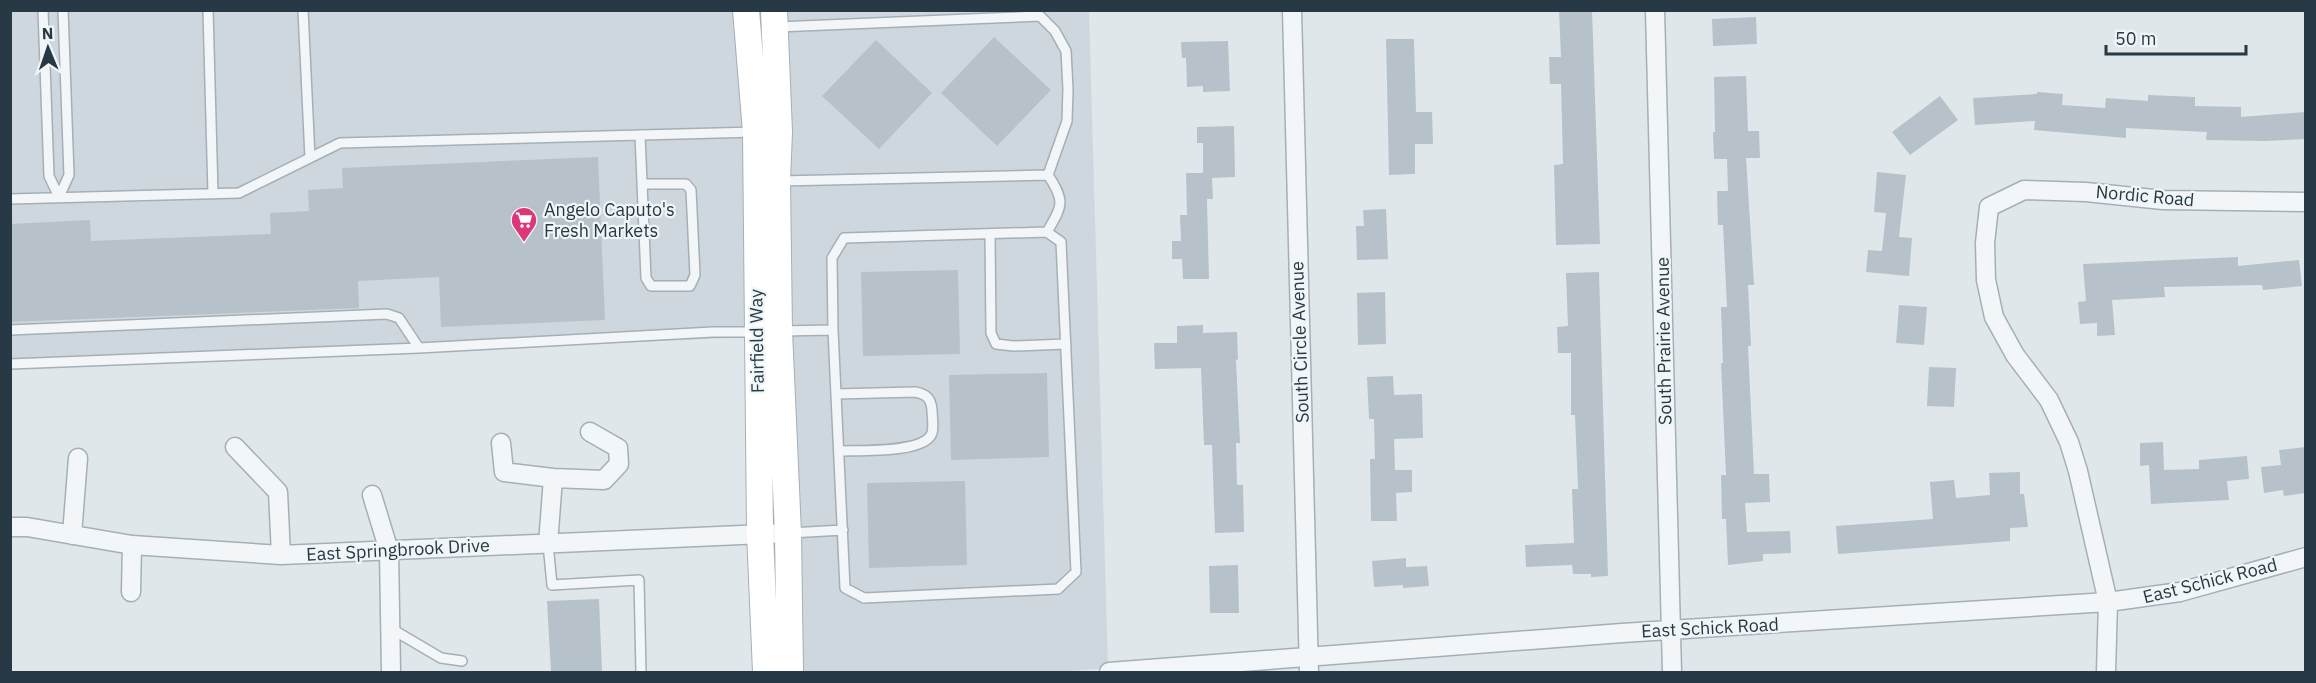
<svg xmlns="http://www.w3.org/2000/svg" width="2316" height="683" font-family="'IBM Plex Sans',sans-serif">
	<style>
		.built { fill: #ced7dd }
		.building { fill: #b7c1c9 }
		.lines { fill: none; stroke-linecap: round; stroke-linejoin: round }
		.lane-casing { stroke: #a5afb6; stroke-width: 12 }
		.street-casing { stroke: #a5afb6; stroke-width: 21 }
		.secondary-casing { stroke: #a5afb6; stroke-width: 28 }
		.lane { stroke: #f3f6f8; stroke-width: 9 }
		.street { stroke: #f3f6f8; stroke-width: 18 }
		.secondary { stroke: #fff; stroke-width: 26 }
		.labels { text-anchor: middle; stroke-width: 4.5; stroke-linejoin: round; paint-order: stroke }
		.street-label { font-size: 18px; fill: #273944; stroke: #f0f5f8 }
		.poi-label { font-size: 18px; fill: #273944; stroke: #f0f5f8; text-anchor: start }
	</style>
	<rect width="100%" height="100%" fill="#e0e7eb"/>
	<path class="built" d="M10 11H739L752 337 11 369Z
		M781 11H1089L1108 668 1056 672H788Z"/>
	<path class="building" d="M1559 10H1592L1600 244 1556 245 1554 165 1563 164 1561 84H1550L1549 57H1561Z
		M1756 17 1757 44 1713 46 1712 19Z
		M994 37 1051 90 997 146 941 93Z
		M1386 39H1414L1416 112H1432L1433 144H1415V174L1389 175Z
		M876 40 932 93 879 149 822 96Z
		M1228 41 1230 91 1203 92V86L1187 87 1186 58H1182L1181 42Z
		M1746 76 1748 131H1759L1760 158H1746L1754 285H1748L1751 346H1748L1754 474H1769L1770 502 1745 503 1747 532 1790 531 1791 553 1763 554V561L1728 565 1726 519H1722L1721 475H1726L1721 363H1723L1721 307H1727L1723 225H1718L1717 191H1728L1727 159H1714L1713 132H1715L1714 77Z
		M2037 92 2063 94 2062 105 2105 108 2106 98 2148 101V95L2195 97V106L2241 107V117L2305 112 2306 139 2265 141 2206 140 2207 132 2126 128V138L2034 130 2035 121 1975 125 1973 98 2037 94Z
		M1940 96 1958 120 1910 155 1892 132Z
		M1234 126 1235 177 1212 178 1213 199H1207L1209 279H1183L1182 259H1172V241H1181L1180 215H1187L1186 173H1203V143H1197V127Z
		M598 157 605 320 441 327 439 277 358 281 359 308 10 322V224L90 220 91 241 271 234 270 213 309 211 308 190 343 188 342 168Z
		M1877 172 1906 175 1899 237 1912 238 1909 276 1866 272 1868 250 1882 251 1886 213 1874 212Z
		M1386 209 1388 259 1357 260 1356 226H1364L1363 210Z
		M2238 257V266L2299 260 2302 286 2263 290 2262 285 2164 287 2165 297 2112 300 2115 335 2097 336V323L2080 324 2078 302 2086 301 2083 264Z
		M958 270 960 354 863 356 861 272Z
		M1599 272 1608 576 1591 577V574H1573L1572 565 1526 567 1525 545 1574 543 1572 489H1578L1575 415H1571V353H1558L1557 327 1568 326 1566 273Z
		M1385 292 1386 344 1358 345 1357 293Z
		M1899 305 1927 307 1924 345 1896 343Z
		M1203 325V333L1237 332 1238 359 1236 360 1240 443H1236L1237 485H1243L1244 532 1215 533 1212 445H1204L1201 368 1155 369 1154 343H1177V326Z
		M1929 367 1956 368 1954 407 1927 406Z
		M1047 373 1049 457 951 460 949 375Z
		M1393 376 1394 395 1422 394 1423 438 1394 439 1395 470H1412V492L1396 493 1397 521H1371L1370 459H1375L1374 419H1369L1367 377Z
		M2163 442 2164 470 2199 469V460L2247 456 2249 479 2227 481 2229 500 2151 504 2149 465 2140 466V443Z
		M2306 447V493L2284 496 2283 490 2264 493 2261 467 2281 465 2279 450Z
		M2020 472V494H2024L2028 527 2010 528V541L1838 554 1836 526 1933 519 1930 482 1954 480 1956 498 1990 495 1989 473Z
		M965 481 967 565 869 568 867 483Z
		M1406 558V567L1427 566 1429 586 1403 588V585L1374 587 1372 561Z
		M1238 565 1239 613H1210L1209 566Z
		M599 599 602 672H551L547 601Z"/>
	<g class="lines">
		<g class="lane-casing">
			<path id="lane" d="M43 10 49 176 59 197 69 175 63 10
				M208 10 213 194
				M303 10 310 158
				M777 27 1040 16 1055 31 1066 51 1068 89 1067 121 1048 175C1066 202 1062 206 1047 232
				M640 135 646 278 651 286H690L695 275 691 190 686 184H642
				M780 181 1048 175
				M10 199 239 193 340 143 756 132
				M1047 232 1061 242 1076 572 1058 589 864 598 845 588 833 330 832 258 844 238Z
				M990 234 991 333 996 344 1013 346 1066 344
				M10 330 387 314 399 318 419 348
				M782 331 833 330
				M10 364 419 348 713 332H756
				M836 394 915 392C926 394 931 398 932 410 932 416 934 427 932 433 925 454 857 450 839 451
				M790 533 843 530
				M548 544 552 585 639 580 641 672
				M390 628 441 658 462 661"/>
		</g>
		<g class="street-casing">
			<path id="street" d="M1292 10 1309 672
				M1655 10 1672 672
				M1989 207 1985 243 1986 280 1994 317 2015 355 2049 400 2069 442 2078 471 2108 602 2106 672
				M1989 207 2024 190 2086 192 2163 200 2306 202
				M501 443 504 472 553 478 604 480 619 464 618 448 590 432
				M235 447 278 492 281 555
				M372 495 389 551 391 672
				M10 527H27L132 545 281 555 788 533
				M72 535 78 458
				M548 544 553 478
				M131 592 132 545
				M1109 672 1622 633 2108 602 2180 592 2306 557"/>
		</g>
		<g class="secondary-casing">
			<path id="secondary" d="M746 10 756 132 760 533 766 672
				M774 10 779 132 777 181 779 331 788 533 790 672"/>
		</g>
		<use href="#lane" class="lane"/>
		<use href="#street" class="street"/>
		<use href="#secondary" class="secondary"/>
	</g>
	<defs>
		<g id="supermarket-pin" transform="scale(1.35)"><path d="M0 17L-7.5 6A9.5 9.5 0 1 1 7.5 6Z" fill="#dd3779" stroke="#f0f5f8"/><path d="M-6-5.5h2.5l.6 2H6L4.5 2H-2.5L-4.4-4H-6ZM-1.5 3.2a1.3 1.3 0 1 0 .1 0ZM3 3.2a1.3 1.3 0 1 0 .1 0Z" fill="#fff"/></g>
	</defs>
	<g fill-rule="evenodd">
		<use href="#supermarket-pin" x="524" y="220"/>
	</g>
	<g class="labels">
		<g class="street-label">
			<text transform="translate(2145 196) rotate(5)" y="6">Nordic Road</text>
			<text transform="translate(757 341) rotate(-91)" y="6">Fairfield Way</text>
			<text transform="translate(1664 341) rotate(-91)" y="6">South Prairie Avenue</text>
			<text transform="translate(1300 342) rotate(-92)" y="6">South Circle Avenue</text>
			<text transform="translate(398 550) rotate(-3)" y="6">East Springbrook Drive</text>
			<text transform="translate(2210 581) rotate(-14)" y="6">East Schick Road</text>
			<text transform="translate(1710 628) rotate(-3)" y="6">East Schick Road</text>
		</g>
		<g class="poi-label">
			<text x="544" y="216">Angelo Caputo's<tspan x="544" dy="21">Fresh Markets</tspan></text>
		</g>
	</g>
	<rect width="2316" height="683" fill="none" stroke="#273944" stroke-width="24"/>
	<g transform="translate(48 48) rotate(358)" stroke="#f0f5f8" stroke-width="4.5" paint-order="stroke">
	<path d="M0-4.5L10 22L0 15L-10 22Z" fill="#273944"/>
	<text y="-9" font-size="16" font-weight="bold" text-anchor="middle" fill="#273944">N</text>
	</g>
	<path d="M2106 45v9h140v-9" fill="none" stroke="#273944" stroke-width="3"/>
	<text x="2115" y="45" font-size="18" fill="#273944" stroke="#f0f5f8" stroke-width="4.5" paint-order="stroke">50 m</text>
</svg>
